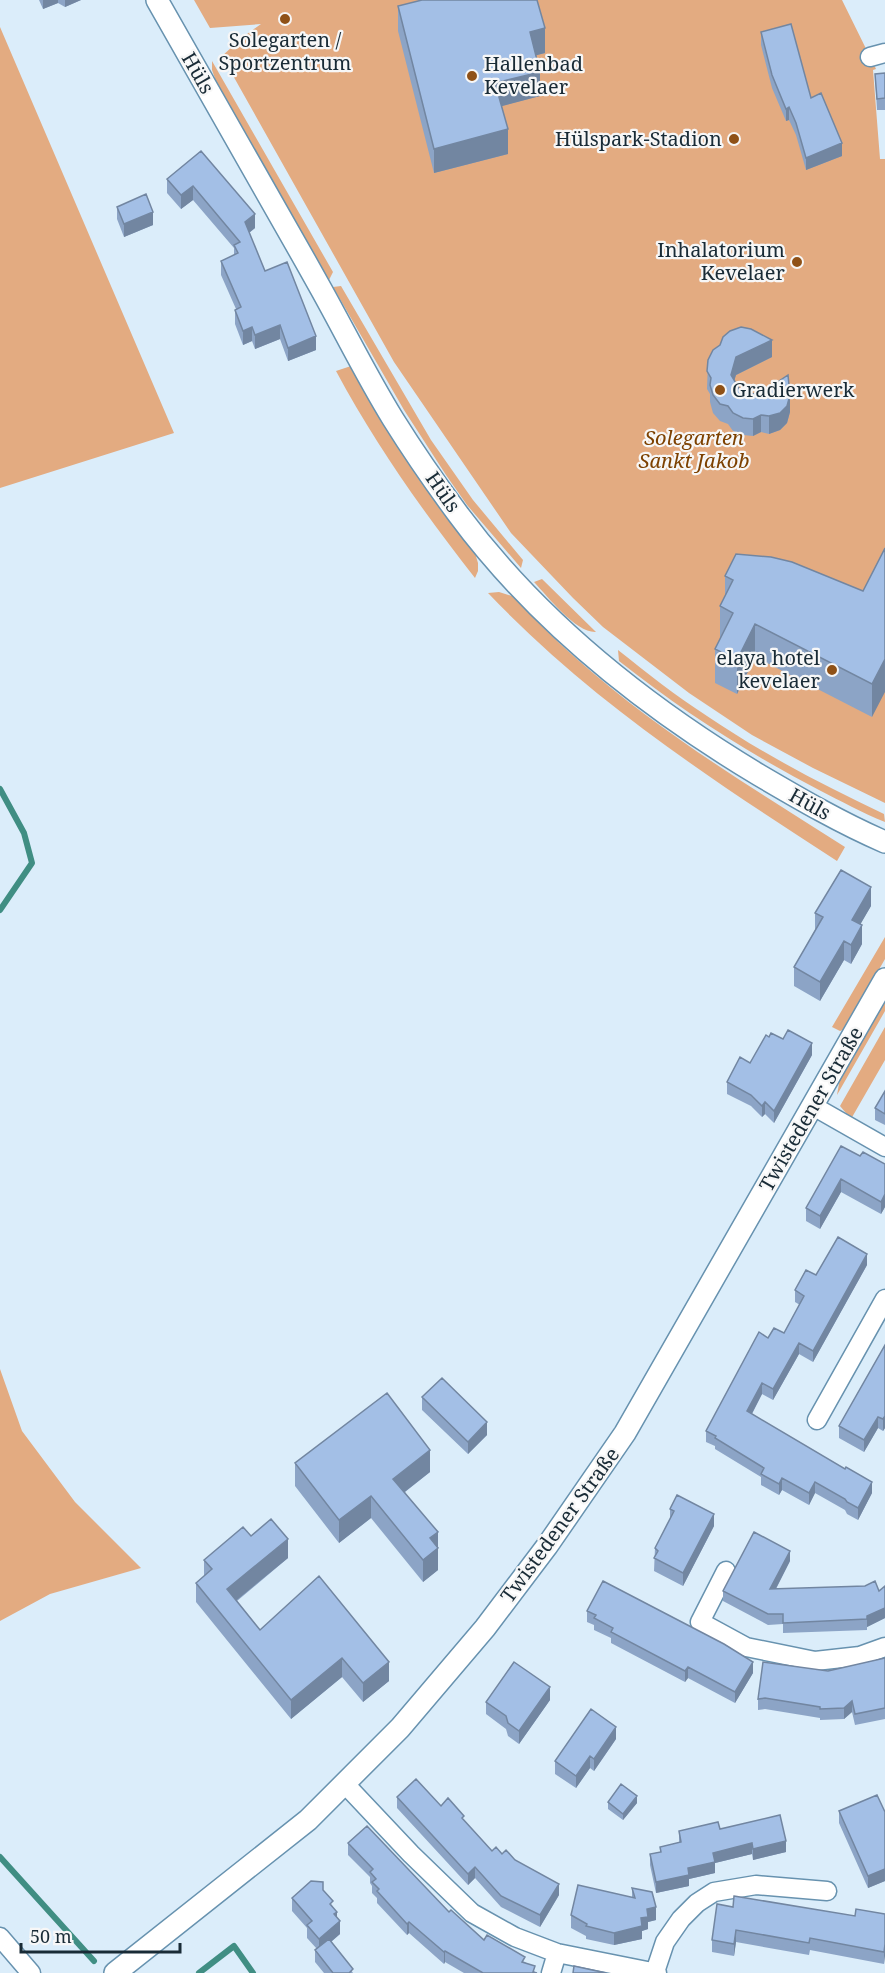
<svg xmlns="http://www.w3.org/2000/svg" width="885" height="1973" font-family="'Noto Serif',serif">
	<style>
		.green { fill: #e3ab81 }
		.lines { fill: none; stroke-linecap: round; stroke-linejoin: round }
		.stream { stroke: #408e83; stroke-width: 6 }
		.minor-casing { stroke: #6792af; stroke-width: 21 }
		.tertiary-casing { stroke: #6792af; stroke-width: 24 }
		.minor { stroke: #fff; stroke-width: 18 }
		.tertiary { stroke: #fff; stroke-width: 21 }
		.wall { fill: #8ca4c6 }
		.shaded-wall { fill: #7286a1 }
		.building { fill: #a3bfe6; stroke: #7286a1; stroke-width: 1.5 }
		.poi-dot { fill: #8f5117; stroke: #f7f7f7; stroke-width: 2 }
		.labels { text-anchor: middle; stroke-width: 4.5; stroke-linejoin: round; paint-order: stroke }
		.poi-label { font-size: 20px; fill: #192b36; stroke: #f7f7f7; text-anchor: end }
		.street-label { font-size: 20px; fill: #192b36; stroke: #f7f7f7 }
		.park-label { font-size: 20px; font-style: italic; fill: #7d4100; stroke: #f7f7f7 }
	</style>
	<rect width="100%" height="100%" fill="#dbedfa"/>
	<path class="green" d="M194 0H842L876 69 873 70 880 159H885V803L813 768 752 735 689 693 603 627 573 598 511 533 394 362 222 56 243 37 261 24 210 28Z
		M0 27 174 433 0 488Z
		M212 61 333 272 329 280 218 87 212 70Z
		M341 286 431 440 473 500 523 560 521 568 467 505 446 475 404 410 333 287Z
		M351 366 401 451 425 487 474 550 478 563V571L475 578C424 513 375 444 336 371Z
		M542 579 596 632C576 633 548 597 534 582Z
		M499 592 512 596C534 618 555 640 578 660 659 732 754 789 845 847L837 861C712 780 591 701 488 593Z
		M618 650C647 673 676 696 707 716 763 754 823 785 884 814L885 822C862 813 841 801 819 790 748 753 682 711 619 661Z
		M885 937V959L845 1029 840 1031 832 1027Z
		M885 1000V1011L837 1095 840 1078Z
		M885 1027V1060L851 1119 840 1106Z
		M0 1369 22 1431 75 1502 141 1568 50 1594 0 1621Z"/>
	<g class="lines">
		<path class="stream" d="M0 789 24 833 32 863 0 910
			M0 1857 94 1961
			M199 1973 234 1946 253 1973"/>
		<g class="minor-casing">
			<path id="minor" d="M870 57 885 53
				M813 1106 885 1147
				M817 1420 885 1299
				M726 1571 700 1622 746 1647 815 1661 860 1656 885 1647
				M345 1784 411 1854 472 1913 515 1937 557 1953 657 1973
				M0 1937 31 1973
				M655 1972 665 1942 681 1919 697 1903 714 1892 756 1885 827 1891
				M551 1973 557 1953"/>
		</g>
		<g class="tertiary-casing">
			<path id="tertiary" d="M157 0C211 96 267 192 321 289 345 332 367 377 393 419 413 451 435 483 458 514 538 622 644 706 759 775 800 799 841 823 885 842
				M115 1973 308 1820 400 1728 485 1628 547 1546 625 1433 885 979"/>
		</g>
		<use href="#minor" class="minor"/>
		<use href="#tertiary" class="tertiary"/>
	</g>
	<path class="wall" d="M39 0H81L65 7 58 3 43 9Z
		M398 6 545 53 536 55 540 96 501 106 508 154 434 173 398 31Z
		M761 32 811 98 842 156 806 170 796 135 789 120 786 121 772 88 761 45Z
		M885 73V110H877L875 74Z
		M201 151 255 228 249 233 265 271 316 350 288 361 280 339 255 349 252 341 243 345 235 324V310L236 309 221 275V261L234 255V248L193 200 181 209 167 193V179Z
		M117 207 153 225 124 237 117 219Z
		M772 357 736 375 734 380 740 390 790 412 787 423 780 430 769 434 761 432 753 436 743 435 733 431 728 424 720 421 713 413 710 402V394L707 389 708 360Z
		M885 548 872 717 755 657 737 694 715 683V649L720 639V606L725 597V576L863 591Z
		M871 906 860 924 862 944 851 964 844 960 820 1001 794 986V967L815 930V913Z
		M812 1055 774 1123 765 1114 762 1117 751 1106 727 1094V1082L750 1063Z
		M885 1091V1125L875 1120V1108Z
		M860 1156 885 1164V1207L881 1214 841 1192 820 1229 806 1221V1208Z
		M867 1265 813 1362 799 1354 773 1400 762 1394 752 1414 872 1493 858 1520 847 1514 845 1510 815 1493 809 1505 782 1490 779 1495 761 1485V1477L715 1449V1446L706 1442V1431L768 1338 784 1333 800 1305 795 1302V1290L816 1275Z
		M885 1345V1428L883 1431 878 1428 864 1452 839 1438V1426Z
		M422 1397 487 1435 468 1454 422 1410Z
		M295 1463 430 1472 405 1492 438 1547V1570L423 1582 371 1518 339 1543 295 1486Z
		M670 1509 714 1526 683 1586 654 1571 655 1548 670 1520Z
		M251 1536 288 1558 237 1601 260 1630 319 1576 389 1681 363 1702 342 1677 291 1719 196 1602V1583L204 1576V1560Z
		M790 1561 776 1589 879 1591 885 1586V1618L867 1627V1630L783 1633V1624L768 1625 723 1601V1591Z
		M587 1611 753 1673 735 1703 688 1678 685 1682 611 1643V1638L594 1630V1625L587 1622Z
		M885 1658V1719L855 1725 852 1712 844 1719 820 1720V1718L765 1709 758 1710V1699L828 1671Z
		M550 1700 519 1744 508 1736 506 1729 486 1714V1702Z
		M616 1739 594 1771 590 1768 576 1788 555 1774V1761Z
		M397 1797 441 1806 464 1821 492 1851 515 1860 559 1895 540 1927 501 1907 475 1878 468 1885 397 1808Z
		M608 1802 637 1803 623 1820 608 1809Z
		M839 1811 885 1812V1881L868 1888 839 1823Z
		M720 1829 786 1852 753 1860 752 1854 715 1863V1873L689 1879V1886L656 1893 650 1865V1854L660 1852V1847L679 1843V1831Z
		M348 1843 449 1912 484 1940 525 1962 535 1972 537 1973H464L445 1962 444 1964 409 1933 407 1935 377 1903V1898L372 1893V1886L370 1883V1877L348 1855Z
		M632 1888 656 1920 648 1922V1929L642 1931V1939L614 1945 586 1939V1936L571 1928V1915L632 1898Z
		M323 1891 333 1907 337 1918 340 1934 331 1942 353 1973H324L315 1962V1950L317 1949 307 1938V1928L292 1911V1898Z
		M733 1907 855 1916 885 1914 884 1964 810 1950 809 1955 736 1942 734 1956 712 1952V1940Z"/>
	<path class="shaded-wall" d="M43 0H58V3L43 9Z
		M65 0H81L65 7Z
		M545 28V53L530 57V32Z
		M540 72V96L495 108V83Z
		M789 107V120L786 121V109Z
		M508 129V154L434 173V149Z
		M842 143V156L806 170V158Z
		M193 186V200L181 209V195Z
		M153 212V225L124 237V224Z
		M255 214V228L245 236V222Z
		M280 325V339L255 349V335Z
		M252 327V341L243 345V331Z
		M316 336V350L288 361V348Z
		M772 340V357L736 375 731 392V375L736 357Z
		M790 395V412L787 423 780 430 769 434V416Z
		M761 415V432L753 436V419Z
		M755 624V657L737 694V660Z
		M885 659V692L872 717V684Z
		M871 887V906L852 939V920Z
		M862 925V944L851 964V945Z
		M844 941V960L820 1001V982Z
		M812 1043V1055L774 1123V1111Z
		M765 1102V1114L762 1117V1106Z
		M841 1179V1192L820 1229V1216Z
		M885 1194V1207L881 1214V1202Z
		M867 1254V1265L813 1362V1351Z
		M799 1343V1354L773 1400V1389Z
		M762 1383V1394L747 1423V1411Z
		M885 1416V1428L883 1431V1419Z
		M878 1417V1428L864 1452V1440Z
		M487 1422V1435L468 1454V1442Z
		M430 1450V1472L393 1501V1479Z
		M782 1478V1490L779 1495V1484Z
		M815 1482V1493L809 1505V1493Z
		M872 1482V1493L858 1520V1508Z
		M371 1496V1518L339 1543V1520Z
		M714 1514V1526L683 1586V1573Z
		M438 1532V1570L423 1582V1560L430 1538Z
		M288 1539V1558L227 1608V1589Z
		M790 1551V1561L770 1600V1589Z
		M885 1608V1618L867 1627V1616Z
		M342 1658V1677L291 1719V1700Z
		M389 1662V1681L363 1702V1683Z
		M753 1662V1673L735 1703V1692Z
		M688 1667V1678L685 1682V1671Z
		M550 1687V1700L519 1744V1731Z
		M852 1701V1712L844 1719V1708Z
		M616 1727V1739L594 1771V1759Z
		M590 1756V1768L576 1788V1776Z
		M637 1796V1803L623 1820V1814Z
		M786 1841V1852L753 1860V1849Z
		M752 1843V1854L715 1863V1873L689 1879V1886L656 1893V1882L688 1868 713 1853Z
		M475 1867V1878L468 1885V1874Z
		M885 1869V1881L868 1888V1876Z
		M559 1884V1895L540 1927V1915Z
		M656 1907V1920L648 1922V1929L642 1931V1939L614 1945V1933L641 1918 647 1909Z
		M337 1912V1924L340 1921V1934L319 1952V1939L334 1914Z
		M409 1922V1933L407 1935V1924Z
		M736 1930V1942L734 1956V1944Z
		M885 1944V1956L884 1964V1952Z
		M445 1951V1962L444 1964V1952Z"/>
	<path class="building" d="M422 0H537L545 28 530 32 540 72 495 83 508 129 434 149 398 6Z
		M791 24 811 98 821 93 842 143 806 158 796 123 789 107 786 109 772 75 761 32Z
		M885 73V98L877 99 875 74Z
		M201 151 255 214 245 222 265 271 287 262 316 336 288 348 280 325 255 335 252 327 243 331 235 310 241 307 221 261 238 253 234 245 240 242 193 186 181 195 167 179Z
		M146 194 153 212 124 224 117 207Z
		M741 327 751 329 772 340 736 357 731 375 740 390 758 395 788 375 790 395 787 406 780 413 769 416 761 415 753 419 743 418 733 413 728 406 720 404 713 395 710 385 711 378 707 371 708 360 713 350 720 345 723 337 730 331Z
		M885 548V659L872 684 755 624 737 660 715 649 733 613 720 606 733 580 725 576 736 554 771 557 792 562 863 591Z
		M841 870 871 887 852 920 862 925 851 945 844 941 820 982 794 967 823 917 815 913Z
		M788 1030 812 1043 774 1111 765 1102 762 1106 751 1095 727 1082 740 1057 750 1063 766 1035 769 1037 771 1033 783 1039Z
		M885 1091V1114L875 1108Z
		M841 1146 860 1156 863 1152 885 1164V1194L881 1202 841 1179 820 1216 806 1208Z
		M838 1237 867 1254 813 1351 799 1343 773 1389 762 1383 747 1411 845 1469 846 1467 872 1482 858 1508 847 1502 845 1499 815 1482 809 1493 782 1478 779 1484 761 1474 764 1468 715 1438 716 1436 706 1431 759 1332 768 1338 774 1328 784 1333 804 1296 795 1290 806 1270 816 1275Z
		M885 1345V1416L883 1419 878 1417 864 1440 839 1426Z
		M442 1378 487 1422 468 1442 422 1397Z
		M387 1393 430 1450 393 1479 438 1532 430 1538 438 1548 423 1560 371 1496 339 1520 295 1463Z
		M677 1495 714 1514 683 1573 654 1558 658 1551 655 1548 674 1511 670 1509Z
		M271 1519 288 1539 227 1589 260 1630 319 1576 389 1662 363 1683 342 1658 291 1700 196 1583 212 1569 204 1560 243 1527 251 1536Z
		M754 1532 790 1551 770 1589 865 1586 875 1581 879 1591 885 1586V1608L867 1616V1619L783 1623V1614H768L723 1591Z
		M603 1581 724 1644 753 1662 735 1692 688 1667 685 1671 611 1632 613 1628 594 1618 596 1615 587 1611Z
		M885 1658V1708L855 1714 852 1701 844 1708 820 1709V1707L765 1698 758 1699 763 1662 828 1671Z
		M514 1662 550 1687 519 1731 508 1723 506 1716 486 1702Z
		M591 1709 616 1727 594 1759 590 1756 576 1776 555 1761Z
		M416 1779 441 1806 448 1798 464 1816 462 1818 492 1851 496 1847 502 1854 506 1850 515 1860 559 1884 540 1915 501 1896 475 1867 468 1874 397 1797Z
		M621 1784 637 1796 623 1814 608 1802Z
		M877 1795 885 1812V1869L868 1876 839 1811Z
		M780 1815 786 1841 753 1849 752 1843 713 1853 715 1862 688 1868 689 1875 656 1882 650 1854 661 1852 660 1847 681 1842 679 1831 718 1822 720 1829Z
		M367 1826 449 1912 451 1910 484 1940 487 1935 525 1957 522 1962 535 1966 533 1972 537 1973H483L445 1951 444 1952 409 1922 407 1924 377 1891 379 1889 372 1882 376 1879 370 1872 373 1869 348 1843Z
		M311 1881 323 1882V1890L333 1901 330 1904 337 1912 334 1914 340 1921 319 1939 307 1925 312 1921 292 1898Z
		M578 1885 635 1898 632 1888 652 1892 656 1907 647 1909 648 1917 641 1918 642 1926 614 1933 586 1926 587 1924 571 1915Z
		M734 1896 855 1916 856 1909 885 1914V1944L884 1952 810 1938 809 1943 736 1930 734 1944 712 1940 717 1904 733 1907Z
		M329 1939 353 1969 349 1973H333L315 1950Z
		M574 1966 606 1973H573Z"/>
	<g class="poi-dot">
		<circle cx="285" cy="19" r="6"/>
		<circle cx="472" cy="76" r="6"/>
		<circle cx="734" cy="139" r="6"/>
		<circle cx="797" cy="262" r="6"/>
		<circle cx="720" cy="390" r="6"/>
		<circle cx="832" cy="670" r="6"/>
	</g>
	<g class="labels">
		<g class="poi-label">
			<text x="285" y="47" text-anchor="middle">Solegarten /<tspan x="285" dy="23">Sportzentrum</tspan></text>
			<text x="484" y="71" text-anchor="start">Hallenbad<tspan x="484" dy="23">Kevelaer</tspan></text>
			<text x="722" y="146">Hülspark-Stadion</text>
			<text x="785" y="257">Inhalatorium<tspan x="785" dy="23">Kevelaer</tspan></text>
			<text x="732" y="397" text-anchor="start">Gradierwerk</text>
			<text x="820" y="665">elaya hotel<tspan x="820" dy="23">kevelaer</tspan></text>
		</g>
		<g class="street-label">
			<text transform="translate(198 73) rotate(60)" y="7">Hüls</text>
			<text transform="translate(443 492) rotate(55)" y="7">Hüls</text>
			<text transform="translate(810 804) rotate(29)" y="7">Hüls</text>
			<text transform="translate(811 1109) rotate(-60)" y="7">Twistedener Straße</text>
			<text transform="translate(560 1525) rotate(-54)" y="7">Twistedener Straße</text>
		</g>
		<g class="park-label">
			<text x="694" y="445">Solegarten<tspan x="694" dy="23">Sankt Jakob</tspan></text>
		</g>
	</g>
	<path d="M21 1943v9h159v-9" fill="none" stroke="#192b36" stroke-width="3"/>
	<text x="30" y="1943" font-size="18" fill="#192b36" stroke="#f7f7f7" stroke-width="4.5" paint-order="stroke">50 m</text>
</svg>
